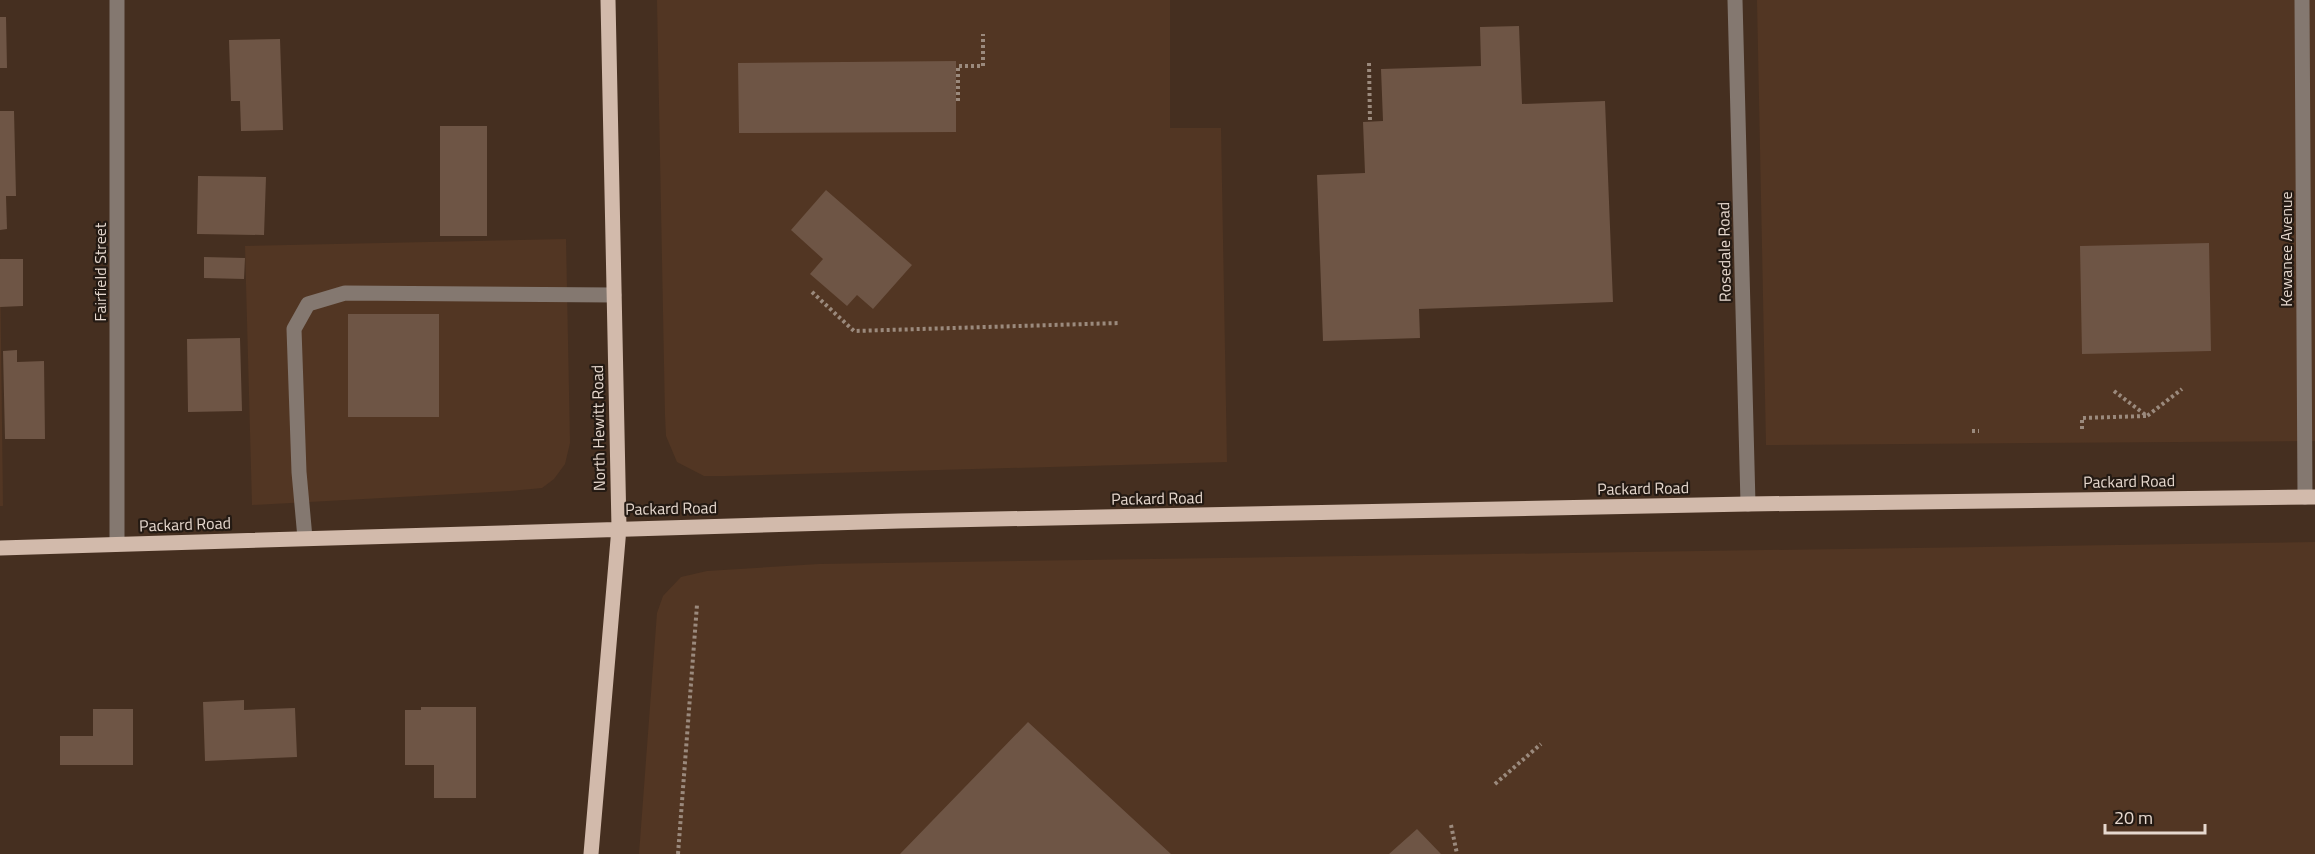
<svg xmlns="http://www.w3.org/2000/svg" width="2315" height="854" font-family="'Titillium Web',sans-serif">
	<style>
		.built { fill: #523623 }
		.building { fill: #6e5545 }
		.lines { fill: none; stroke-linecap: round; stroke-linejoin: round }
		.path { stroke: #9b8a7d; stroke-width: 4; stroke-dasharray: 3 3; stroke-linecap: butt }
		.minor { stroke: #847870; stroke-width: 15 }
		.major { stroke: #d2baab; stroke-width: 15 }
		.labels { text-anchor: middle; stroke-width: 4.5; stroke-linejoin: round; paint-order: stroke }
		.street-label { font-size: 16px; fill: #e6d8ce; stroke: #241a13 }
	</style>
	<rect width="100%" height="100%" fill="#452f20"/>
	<path class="built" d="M657 0H1170V128H1221L1227 462 725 476H704L677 462 666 436 665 415Z
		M1757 0H2315V441L1766 445Z
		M566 239 570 443 565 464 554 479 542 488 510 491 252 505 245 246Z
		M0 254 3 506H0Z
		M2315 542V854H639L657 613 663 596 681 577 707 571 819 564Z"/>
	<path class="building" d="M0 17H6L7 68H0Z
		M1519 26 1522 104 1605 101 1613 302 1419 309 1420 338 1323 341 1317 175 1365 173 1363 122 1383 121 1381 69 1481 66 1480 27Z
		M280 39 283 130 241 131 240 101H231L229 40Z
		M956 61V132L739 133 738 63Z
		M0 111H14L16 196H6L7 229 0 230Z
		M440 126H487V236H440Z
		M198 176 266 177 264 235 197 234Z
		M826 190 912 265 873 309 857 295 847 306 810 274 823 259 791 230Z
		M2209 243 2211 351 2082 354 2080 246Z
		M204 257 245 258 244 279 204 278Z
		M0 259H23V306L0 307Z
		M348 314H439V417H348Z
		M240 338 242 411 188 412 187 339Z
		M17 350V362L44 361 45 439H5L3 351Z
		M244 700V710L295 708 297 757 205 761 203 702Z
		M421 707H476V798H434V765H405V710H421Z
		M93 709H133V765H60V736H93Z
		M1028 722 1171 854H900Z
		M1417 829 1441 854H1389Z"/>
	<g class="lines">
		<path class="path" d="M1369 63 1370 121
			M958 101V66H983V34
			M812 292 854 331 1119 323
			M2114 391 2147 416 2182 389
			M2082 429V418L2146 416
			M1972 431H1979
			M1495 784 1541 744
			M1451 825 1457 854
			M678 854 697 605"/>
		<path class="minor" d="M1735 0 1748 504
			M2302 0 2305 497
			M305 538 299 472 294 329 308 304 345 293 614 295
			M117 544V0"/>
		<path class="major" d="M0 548 899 521 1748 504 2315 497
			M591 854 619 528 608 0"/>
	</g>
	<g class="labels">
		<g class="street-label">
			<text transform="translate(2286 249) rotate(-90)" y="6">Kewanee Avenue</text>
			<text transform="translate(1724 252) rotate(-91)" y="6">Rosedale Road</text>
			<text transform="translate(100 272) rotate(-90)" y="6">Fairfield Street</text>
			<text transform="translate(598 428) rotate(-91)" y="6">North Hewitt Road</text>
			<text transform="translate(2129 481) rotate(-1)" y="6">Packard Road</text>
			<text transform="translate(1643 488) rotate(-1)" y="6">Packard Road</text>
			<text transform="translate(1157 498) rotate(-1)" y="6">Packard Road</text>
			<text transform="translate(671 508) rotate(-1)" y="6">Packard Road</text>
			<text transform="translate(185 524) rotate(-2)" y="6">Packard Road</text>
		</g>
	</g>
	<path d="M2105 824v9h100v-9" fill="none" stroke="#e6d8ce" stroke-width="3"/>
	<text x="2114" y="824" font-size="18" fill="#e6d8ce" stroke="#241a13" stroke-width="4.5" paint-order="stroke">20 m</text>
</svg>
